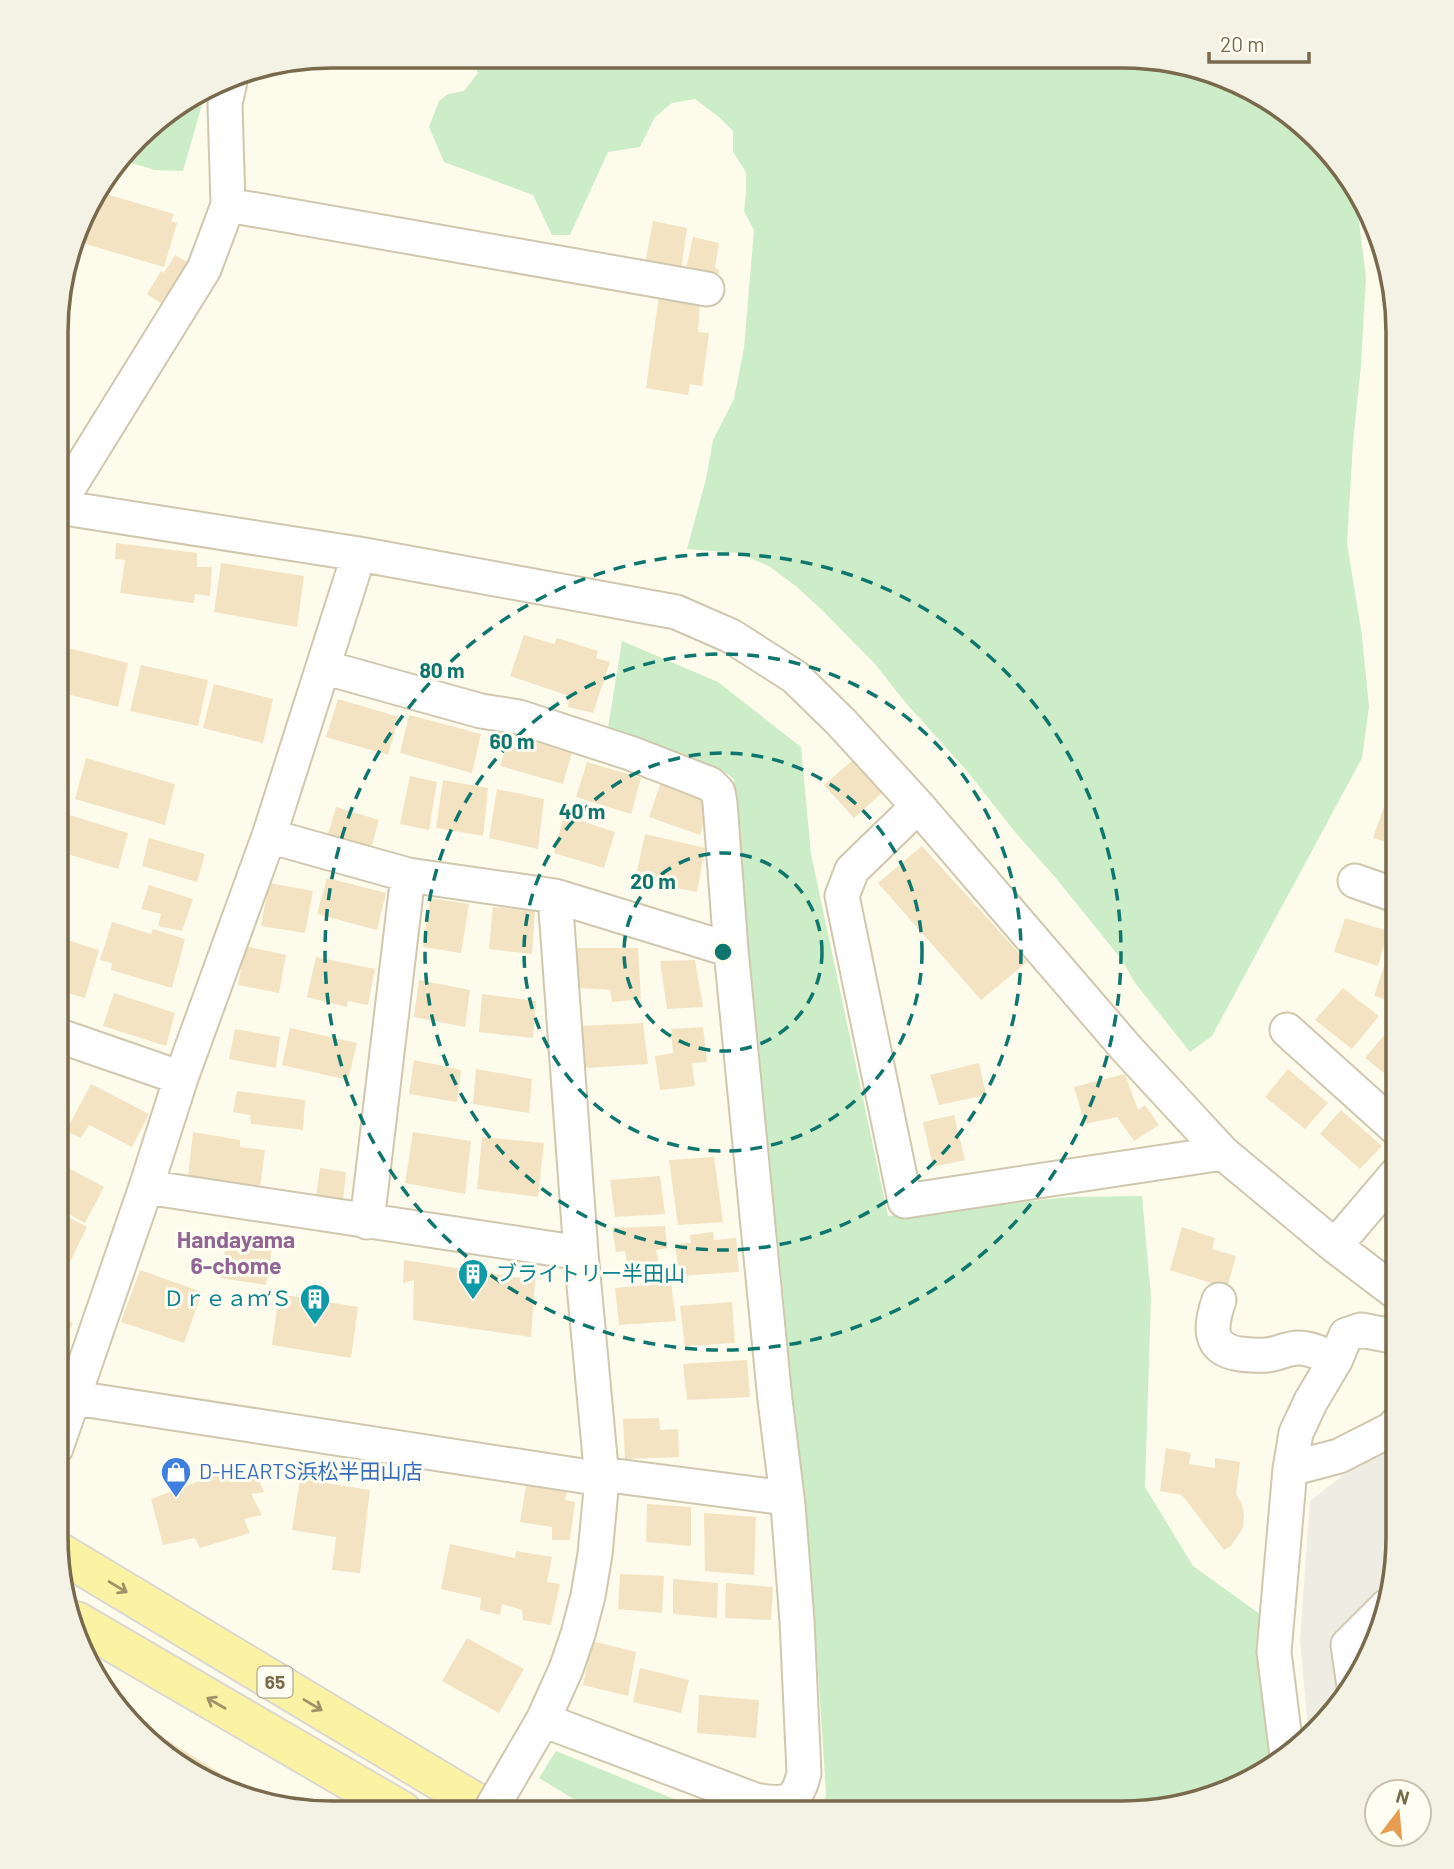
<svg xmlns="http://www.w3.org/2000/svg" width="1454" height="1869" font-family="Barlow,'Noto Sans JP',sans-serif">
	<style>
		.industrial { fill: #efece3 }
		.green { fill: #cdecc8 }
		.building { fill: #f3e3c2 }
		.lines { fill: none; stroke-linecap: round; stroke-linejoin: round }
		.minor-casing { stroke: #d0c7af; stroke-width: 37 }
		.major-casing { stroke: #dcd8d1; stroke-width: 42 }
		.minor { stroke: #fff; stroke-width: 33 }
		.major { stroke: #fbf3a4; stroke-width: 38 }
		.minor-bridge-casing { stroke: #d0c7af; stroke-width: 37; stroke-linecap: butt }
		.minor-bridge { stroke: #fff; stroke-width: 33 }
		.oneway { stroke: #a09267 }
		.ring { fill: none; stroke: #0f766e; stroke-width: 3.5; stroke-dasharray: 12 9 }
		.labels { text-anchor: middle; stroke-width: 6; stroke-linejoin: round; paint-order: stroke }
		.shield { fill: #fffef2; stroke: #a1967e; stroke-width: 2 }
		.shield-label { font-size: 19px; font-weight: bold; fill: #79694d }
		.culture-label { font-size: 21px; fill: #0d838f; stroke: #fffef2; text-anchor: start }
		.shop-label { font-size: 21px; fill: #366cbe; stroke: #fffef2; text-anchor: start }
		.neighbourhood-label { font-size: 23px; font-weight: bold; fill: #926594; stroke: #fffef2 }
		.rim { fill: none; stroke: #79694d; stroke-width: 3.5 }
		.centre { fill: #0f766e; stroke: #fffef2; stroke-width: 3.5 }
		.ring-label { font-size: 21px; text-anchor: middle; font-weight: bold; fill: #0f766e; stroke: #fffef2; stroke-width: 6; stroke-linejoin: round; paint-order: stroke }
	</style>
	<rect width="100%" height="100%" fill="#fdfbeb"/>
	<path class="industrial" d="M1397 1433V1556L1383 1626 1352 1690 1309 1739 1300 1640 1310 1501Z"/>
	<path class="green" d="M470 56 1159 58 1227 77 1290 113 1355 191 1366 277 1361 365 1353 443 1347 543 1362 636 1369 707 1362 758 1212 1036 1190 1052 1135 983 1122 960 1055 877 1015 832 967 771 905 702 875 664 823 611 797 587 769 566 738 553 687 549 706 479 713 440 734 399 744 348 754 230 744 211 746 194V172L733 152V131L720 118 695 99 672 103 655 117 640 147 608 152 570 235H552L533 195 444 162 429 127 439 101 448 94 464 91 478 73Z
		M269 66 257 81 216 89 203 101 183 171 155 170 121 160 150 124 243 71Z
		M622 641 718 682 801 747 811 854 888 1216 1069 1197 1142 1196 1151 1297 1145 1487 1193 1566 1264 1617 1269 1768 1245 1784 1123 1813 823 1812 826 1793 817 1655 806 1562 783 1291 741 884 734 779 719 768 608 728Z
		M556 1751 706 1812H595L539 1778Z"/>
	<path class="building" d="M96 191 174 214 171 221 177 223 164 267 79 242Z
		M653 221 687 228 681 270 645 264Z
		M693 237 719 243 715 268 719 269 717 280 685 274Z
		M175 255 189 263 167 307 147 294 161 271 164 273Z
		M659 295 700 303 698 332 709 333 702 386 690 384 688 395 646 388Z
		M116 543 197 553V567H212L210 596 195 594 194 603 120 593 125 560 115 559Z
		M221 563 304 576 297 627 214 612Z
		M524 635 554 644 557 638 598 651 596 658 610 662 593 713 568 707 569 696 510 676Z
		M68 648 128 663 118 707 59 692Z
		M141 665 208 680 198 726 130 711Z
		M214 684 273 699 263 743 203 728Z
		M338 699 399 717 388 755 326 737Z
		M409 715 481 734 472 773 400 753Z
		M510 735 572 752 563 784 500 766Z
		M86 758 175 784 165 825 75 799Z
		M854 759 884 791 854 818 824 785Z
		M587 762 641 778 631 814 576 797Z
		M410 776 437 782 429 830 400 824Z
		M443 780 488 788 483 836 436 828Z
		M661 782 711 801 700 835 649 817Z
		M497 789 544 799 538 849 489 838Z
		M336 807 379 820 370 852 326 841Z
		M1384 807 1398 811V846L1373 838Z
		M66 814 128 833 118 869 57 851V844Z
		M564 815 615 832 604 868 554 853Z
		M645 834 705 848 697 892 635 880Z
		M149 838 205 854 197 882 142 866Z
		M922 846 1027 962 981 1000 878 883Z
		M327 878 386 893 377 930 317 914Z
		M269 883 313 891 305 933 261 926Z
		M149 885 193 899 182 931 158 926 161 914 141 909Z
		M430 898 469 904 461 953 423 947Z
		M493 907 535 911 532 954 489 949Z
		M1345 918 1388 931 1378 966 1334 952Z
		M112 922 151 934 153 929 185 939 172 988 111 970 112 963 100 960Z
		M64 939 99 950 85 998 57 990V965Z
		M1391 945 1398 947V1003L1374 996Z
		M245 946 286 955 279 993 238 985Z
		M575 948H638L641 999 612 1002 610 990 579 988Z
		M316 957 375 969 368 1005 348 1001 347 1007 307 997Z
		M695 960 703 1007 667 1009 660 961Z
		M419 980 470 990 465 1027 414 1017Z
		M1343 988 1379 1016 1352 1049 1315 1020Z
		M114 993 175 1013 166 1046 103 1026Z
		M482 994 536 1001 533 1038 479 1032Z
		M643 1023 648 1064 584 1068 581 1026Z
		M703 1027 707 1062 692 1063 695 1086 660 1090 655 1056 673 1053 671 1029Z
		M1391 1027 1398 1031V1084L1365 1058Z
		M290 1028 357 1043 348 1080 282 1065Z
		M235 1029 280 1037 276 1068 229 1059Z
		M414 1060 461 1070 457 1102 409 1094Z
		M979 1063 986 1095 939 1105 930 1075Z
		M476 1069 532 1079 529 1113 473 1104Z
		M1288 1069 1328 1103 1305 1129 1265 1097Z
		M1125 1074 1138 1110 1145 1105 1159 1125 1134 1141 1117 1117 1085 1124 1074 1087Z
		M91 1084 149 1114 132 1147 89 1125 81 1138 66 1131Z
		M237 1091 305 1100 303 1130 251 1124 250 1115 233 1112Z
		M1341 1110 1382 1146 1360 1169 1320 1134Z
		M954 1115 965 1160 933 1167 923 1122Z
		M193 1132 240 1140V1147L265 1150 260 1188 188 1177Z
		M413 1132 471 1141 465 1194 405 1183Z
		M482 1137 544 1143 538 1197 477 1189Z
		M714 1157 723 1222 678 1225 669 1160Z
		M57 1162 104 1187 85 1223 57 1208Z
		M320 1168 346 1172 343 1200 316 1197Z
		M660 1176 665 1214 615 1217 610 1180Z
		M57 1211 87 1227 66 1270 57 1265Z
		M665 1226 667 1248 656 1250 660 1270 629 1272 625 1251 616 1252 612 1228Z
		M1182 1227 1215 1238 1212 1249 1236 1256 1227 1288 1170 1270Z
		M713 1232 714 1240 736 1238 739 1272 679 1276 675 1244 691 1243 690 1235Z
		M227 1235 273 1242 266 1285 221 1278Z
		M404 1260 535 1280 531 1337 413 1320 414 1280 403 1283Z
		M140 1270 202 1292 184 1343 121 1322Z
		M671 1283 676 1321 619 1325 615 1288Z
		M279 1294 358 1307 351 1358 272 1345Z
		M732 1302 735 1343 685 1346 680 1306Z
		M56 1313 73 1323 67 1335 61 1332 56 1339Z
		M747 1360 750 1397 687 1400 683 1364Z
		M659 1418 660 1430 678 1429 679 1457 625 1459 623 1419Z
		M1166 1448 1191 1453 1189 1464 1215 1468V1458L1240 1462 1236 1494 1242 1504 1244 1516 1243 1528 1231 1546 1224 1550 1182 1495 1160 1491Z
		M232 1469 236 1479 255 1472 264 1492 251 1494 262 1515 244 1519 250 1533 200 1548 195 1538 163 1545 151 1499Z
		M300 1479 370 1490 360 1573 332 1570 336 1537 292 1530Z
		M526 1486 567 1492 565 1500 575 1502 570 1540H552V1527L520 1522Z
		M647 1504 691 1507V1546L646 1542Z
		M704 1513 756 1517 754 1575 705 1571Z
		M450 1544 515 1558 516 1551 552 1557 547 1582 560 1584 551 1625 523 1620 522 1610 502 1604 500 1615 480 1610 481 1598 441 1589Z
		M620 1574 664 1576 662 1613 618 1609Z
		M673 1579 718 1583 717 1618 673 1614Z
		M726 1583 773 1587 771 1620 725 1618Z
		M467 1638 524 1669 499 1713 442 1681Z
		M592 1641 636 1652 628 1696 583 1685Z
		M640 1668 689 1680 681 1713 633 1702Z
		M699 1695 759 1700 756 1738 697 1733Z
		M149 1729 252 1793 251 1794 178 1766 144 1736Z"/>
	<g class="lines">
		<g class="minor-casing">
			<path id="minor" d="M228 205 707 289
				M58 505 204 269 228 205 225 104 231 77
				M58 507 359 554 676 612 731 636 795 677 841 722 918 806 1127 1049 1223 1153 1335 1246 1398 1294
				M323 667 481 711 519 717 630 753 710 784 718 792 720 803 731 950
				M918 806 852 870 842 896 905 1201 1223 1153
				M269 836 408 875 555 896
				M1355 881 1398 896
				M1287 1030 1398 1130
				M57 1035 181 1078
				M146 1187 581 1253
				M367 1222 408 875
				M1335 1246 1398 1172
				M1219 1300C1210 1326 1207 1349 1240 1354 1249 1355 1258 1356 1267 1355 1278 1354 1287 1348 1299 1348 1311 1348 1324 1355 1336 1359
				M75 1398 602 1479
				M56 1448 146 1187 181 1078 269 836 359 554
				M1290 1469 1296 1433 1311 1401 1336 1359 1346 1335 1361 1330 1397 1337
				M601 1474 786 1498
				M1354 1686 1348 1645 1387 1606
				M1287 1756 1274 1652 1290 1469 1339 1456 1392 1429 1397 1423
				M518 1763 543 1720 566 1669 578 1634 588 1596 595 1554 602 1479 581 1253 555 896 731 950 775 1400 788 1505 797 1621 804 1773C797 1805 784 1805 755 1800L543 1720"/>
		</g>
		<g class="major-casing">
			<path id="major" d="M59 1552 490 1811
				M76 1621 402 1811"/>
		</g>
		<use href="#minor" class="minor"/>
		<use href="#major" class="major"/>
		<g class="minor-bridge-casing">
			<path id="minor-bridge" d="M490 1811 518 1763"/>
		</g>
		<use href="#minor-bridge" class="minor-bridge"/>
	</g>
	<defs><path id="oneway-shaft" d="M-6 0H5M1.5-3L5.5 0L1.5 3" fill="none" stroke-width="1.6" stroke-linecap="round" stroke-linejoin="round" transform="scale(1.75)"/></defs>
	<g class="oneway">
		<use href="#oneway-shaft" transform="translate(118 1587) rotate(31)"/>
		<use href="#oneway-shaft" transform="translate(216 1703) rotate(-150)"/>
		<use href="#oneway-shaft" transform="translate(313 1705) rotate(31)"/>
	</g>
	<g class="ring">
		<circle cx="723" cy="952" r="99"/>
		<circle cx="723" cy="952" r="199"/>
		<circle cx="723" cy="952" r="298"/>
		<circle cx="723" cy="952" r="398"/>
	</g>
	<defs>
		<g id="building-pin" transform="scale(1.575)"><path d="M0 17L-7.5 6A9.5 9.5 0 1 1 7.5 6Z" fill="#0f9aa8" stroke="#fffef2"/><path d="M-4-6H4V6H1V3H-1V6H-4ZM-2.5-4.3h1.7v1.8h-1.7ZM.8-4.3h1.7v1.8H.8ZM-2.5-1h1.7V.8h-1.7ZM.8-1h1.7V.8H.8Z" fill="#fff"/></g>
		<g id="shop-pin" transform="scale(1.575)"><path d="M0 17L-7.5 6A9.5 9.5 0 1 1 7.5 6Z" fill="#3f7fe0" stroke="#fffef2"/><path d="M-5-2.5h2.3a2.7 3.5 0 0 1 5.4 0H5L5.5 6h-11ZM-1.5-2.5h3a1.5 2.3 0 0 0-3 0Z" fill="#fff"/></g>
	</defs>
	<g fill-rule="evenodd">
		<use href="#building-pin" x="473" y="1274"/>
		<use href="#building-pin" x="315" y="1299"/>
		<use href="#shop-pin" x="176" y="1472"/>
	</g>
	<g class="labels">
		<rect class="shield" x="257.5" y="1666.5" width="35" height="31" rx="5"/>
		<g class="shield-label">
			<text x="275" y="1689">65</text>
		</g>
		<g class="culture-label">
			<text x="496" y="1281">ブライトリー半田山</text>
			<text x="292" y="1306" text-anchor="end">Ｄｒｅａｍ’Ｓ</text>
		</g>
		<g class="shop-label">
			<text x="199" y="1479">D-HEARTS浜松半田山店</text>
		</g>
		<g class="neighbourhood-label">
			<text x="236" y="1248">Handayama<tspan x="236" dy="26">6-chome</tspan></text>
		</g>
	</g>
	<path d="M0 0H1454V1869H0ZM332 68H1122A264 264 0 0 1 1386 332V1537A264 264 0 0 1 1122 1801H332A264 264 0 0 1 68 1537V332A264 264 0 0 1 332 68Z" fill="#f4f2e5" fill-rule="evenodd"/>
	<path class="rim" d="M332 68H1122A264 264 0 0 1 1386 332V1537A264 264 0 0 1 1122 1801H332A264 264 0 0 1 68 1537V332A264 264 0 0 1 332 68Z"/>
	<circle cx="723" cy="952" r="10" class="centre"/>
	<g class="ring-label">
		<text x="442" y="678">80 m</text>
		<text x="512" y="749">60 m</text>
		<text x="582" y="819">40 m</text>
		<text x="653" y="889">20 m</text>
	</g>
	<g transform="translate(1398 1813) rotate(16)"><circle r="33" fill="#fffef2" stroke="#c9c2b0" stroke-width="2"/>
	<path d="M0-5L12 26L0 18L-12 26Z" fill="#e79c50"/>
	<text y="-10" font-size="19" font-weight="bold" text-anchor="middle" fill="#79694d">N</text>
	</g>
	<path d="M1209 52v10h100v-10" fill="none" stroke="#79694d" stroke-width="3.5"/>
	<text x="1220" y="52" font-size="21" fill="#79694d" stroke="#fffef2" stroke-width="5" paint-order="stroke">20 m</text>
</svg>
